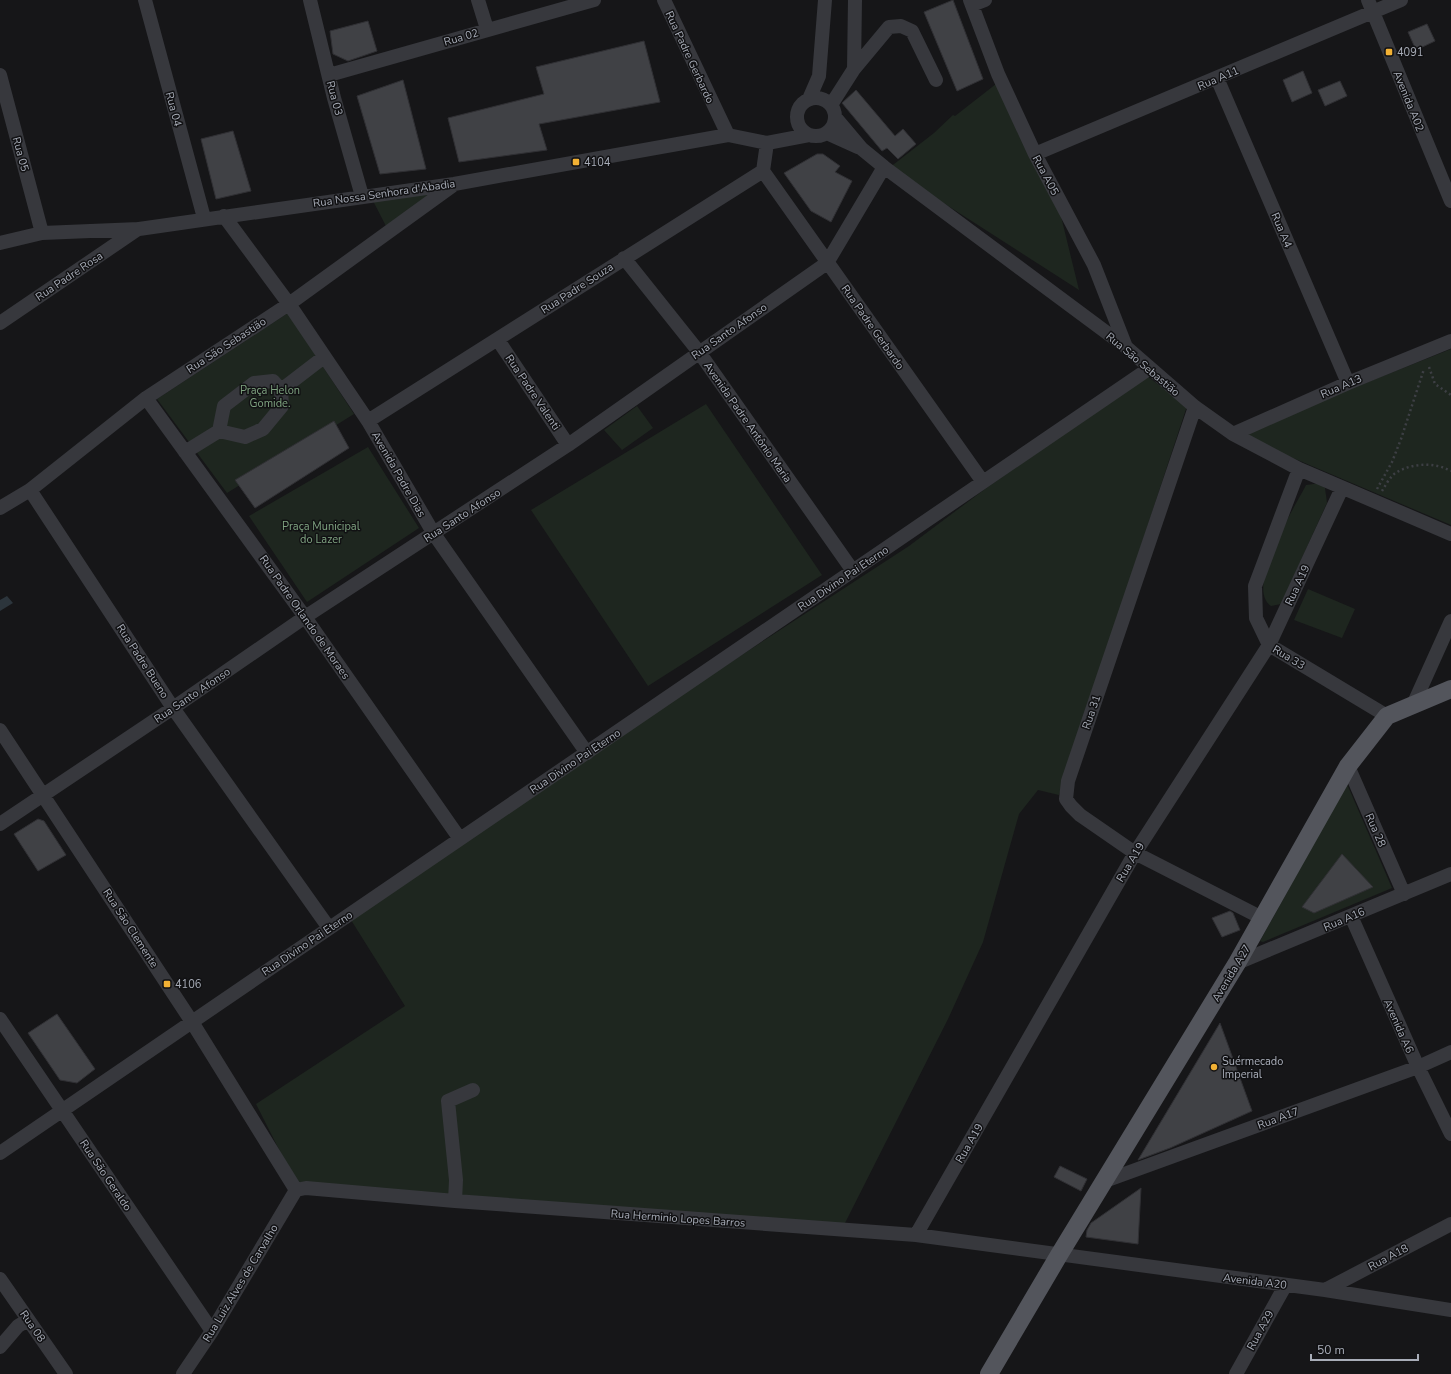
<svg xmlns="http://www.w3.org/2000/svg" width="1451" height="1374" font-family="'Nunito Sans',sans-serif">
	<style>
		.green { fill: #1e261f }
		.water { fill: #2c353c }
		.building { fill: #404145; stroke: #303034 }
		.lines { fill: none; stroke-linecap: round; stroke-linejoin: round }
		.path { stroke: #3d3f44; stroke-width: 2.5; stroke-dasharray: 2 3; stroke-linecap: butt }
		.minor { stroke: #37383d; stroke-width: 14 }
		.major { stroke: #53555c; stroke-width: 18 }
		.poi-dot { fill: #f2b134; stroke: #111113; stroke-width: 1.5 }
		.labels { text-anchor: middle; stroke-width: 3; stroke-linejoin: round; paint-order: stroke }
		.street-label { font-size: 11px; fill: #a8adb8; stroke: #111113 }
		.poi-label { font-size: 11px; fill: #a8adb8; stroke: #111113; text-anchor: start }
		.park-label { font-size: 11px; fill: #7fa381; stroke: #111113 }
	</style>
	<rect width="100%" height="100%" fill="#161618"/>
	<path class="green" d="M996 84 1057 200 1079 290 889 168 934 133 953 115 955 116Z
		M427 192V198L387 228 371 197Z
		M288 313 354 414 227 493 157 399Z
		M1451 349V525L1248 439 1245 431Z
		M1147 376 1187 406 1059 795 1038 790 1019 814 983 942 948 1019 844 1225 297 1185 256 1104 405 1006 351 920 588 755 909 546 985 489Z
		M706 404 822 575 648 686 531 510Z
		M637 406 653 428 622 450 604 430Z
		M368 447 419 528 307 602 249 516Z
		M1321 483 1325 488 1327 503 1281 604 1271 606C1244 588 1295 507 1306 485Z
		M1308 589 1355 609 1342 638 1294 620Z
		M1347 784 1392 888 1263 942 1260 941Z"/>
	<path class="water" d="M7 596 13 603 0 611V600Z"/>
	<path class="building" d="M953 0 983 79 957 91 924 12Z
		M368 21 377 51 348 61 333 54 330 31Z
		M1427 24 1435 41 1416 50 1408 32Z
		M644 41 660 102 539 124 547 150 459 162 448 118 544 94 536 67Z
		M1303 71 1312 93 1292 102 1283 80Z
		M403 80 426 169 380 174 357 96Z
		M1340 81 1347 96 1325 106 1318 90Z
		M856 90 895 136 903 129 916 144 898 159 887 148 882 151 842 103Z
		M233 131 251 191 216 199 201 139Z
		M817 154H823L840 166 835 172 852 181 831 222 811 211 784 173Z
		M334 421 349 448 255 508 235 480Z
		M38 819 44 821 66 855 38 871 14 834Z
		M1342 854 1373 887 1314 913 1302 907Z
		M1230 911 1233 913 1240 930 1222 937 1212 918Z
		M57 1014 95 1069 77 1083 60 1080 28 1033Z
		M1220 1023 1252 1111 1170 1148 1138 1160Z
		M1060 1166 1087 1179 1081 1191 1054 1177Z
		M1141 1188 1138 1244 1086 1237 1087 1230 1091 1223Z"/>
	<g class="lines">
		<path class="path" d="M1429 367 1435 384 1451 395
			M1377 489 1392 462 1401 439 1424 369
			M1382 491C1386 485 1390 476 1397 472 1413 463 1435 462 1451 471"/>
		<path class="minor" d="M145 0 204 218
			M310 0 334 98 362 196
			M478 0 487 29
			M664 0 728 135
			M970 0 998 74 1035 154 1094 265 1126 347
			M1368 0 1451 201
			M972 5 985 0
			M854 69 855 0
			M0 75 42 233
			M329 75 594 0
			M1217 78 1348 383
			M797 117a19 19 0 1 1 38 0a19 19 0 1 1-38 0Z
			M809 99 819 76 825 0
			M831 105 854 69 889 27 901 26 912 31 936 80
			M835 117 862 149 884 167 1126 347 1195 407 1233 434 1299 469 1451 534
			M827 133 858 147
			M1035 154 1401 0
			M763 171 983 482
			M224 216 289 304 368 421 434 534 587 753
			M0 243 42 233 139 229 454 184 728 135 767 143 809 135
			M624 258 699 352 853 571
			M0 323 138 229
			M498 340 568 445
			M281 390 324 357
			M146 398 305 617 460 839
			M1195 407 1068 781 1066 799 1071 806 1080 815 1135 853 1262 918
			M368 421 763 171 767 143
			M1233 434 1348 383 1451 341
			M185 452 219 431 245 437 263 429 282 406 281 390 273 381 254 383 224 406 219 431
			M1299 469 1255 586 1256 618 1269 645 1387 716
			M30 490 173 708 329 928
			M0 508 30 490 146 398 289 304 452 186
			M1414 703 1451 621
			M0 730 192 1022 296 1190
			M1348 766 1404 894
			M0 824 173 708 305 617 568 445 827 263 884 167
			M1351 916 1418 1067 1451 1134
			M1237 963 1451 874
			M0 1019 212 1331
			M0 1153 1150 368
			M1105 1181 1418 1067 1451 1052
			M296 1190 306 1188 455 1201 916 1235 1325 1290 1451 1310
			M455 1201 456 1180 448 1101 473 1090
			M916 1235 1135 853 1269 645 1342 488
			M0 1279 66 1374
			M1325 1290 1451 1224
			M0 1347 18 1326 28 1320
			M183 1374 212 1331 296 1190
			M1236 1374 1285 1286"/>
		<path class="major" d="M989 1374 1059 1255 1237 963 1348 766 1387 716 1451 689"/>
	</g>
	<g class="poi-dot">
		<rect x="1385" y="48" width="8" height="8" rx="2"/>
		<rect x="572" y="158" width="8" height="8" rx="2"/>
		<rect x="163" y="980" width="8" height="8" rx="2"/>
		<circle cx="1214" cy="1067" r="4"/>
	</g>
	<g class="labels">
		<g class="street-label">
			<text transform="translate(461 37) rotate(-16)" y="4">Rua 02</text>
			<text transform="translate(690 57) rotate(65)" y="4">Rua Padre Gerbardo</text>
			<text transform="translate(1218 78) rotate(-23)" y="4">Rua A11</text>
			<text transform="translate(335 98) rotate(75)" y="4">Rua 03</text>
			<text transform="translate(1409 101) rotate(68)" y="4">Avenida A02</text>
			<text transform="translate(174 109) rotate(75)" y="4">Rua 04</text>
			<text transform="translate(21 154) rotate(75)" y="4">Rua 05</text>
			<text transform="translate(1046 175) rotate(62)" y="4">Rua A05</text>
			<text transform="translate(384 193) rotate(-8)" y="4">Rua Nossa Senhora d'Abadia</text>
			<text transform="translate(1282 230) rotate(67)" y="4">Rua A4</text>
			<text transform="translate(69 276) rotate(-34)" y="4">Rua Padre Rosa</text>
			<text transform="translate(577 288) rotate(-33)" y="4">Rua Padre Souza</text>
			<text transform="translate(873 327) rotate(55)" y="4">Rua Padre Gerbardo</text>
			<text transform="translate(729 331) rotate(-35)" y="4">Rua Santo Afonso</text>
			<text transform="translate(226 345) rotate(-33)" y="4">Rua São Sebastião</text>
			<text transform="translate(1143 364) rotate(40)" y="4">Rua São Sebastião</text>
			<text transform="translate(1341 386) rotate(-23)" y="4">Rua A13</text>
			<text transform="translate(533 392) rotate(56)" y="4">Rua Padre Valenti</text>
			<text transform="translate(748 422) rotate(55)" y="4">Avenida Padre Antônio Maria</text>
			<text transform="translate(399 474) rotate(60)" y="4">Avenida Padre Dias</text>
			<text transform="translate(462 515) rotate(-33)" y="4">Rua Santo Afonso</text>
			<text transform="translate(843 578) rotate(-34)" y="4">Rua Divino Pai Eterno</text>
			<text transform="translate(1297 585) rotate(-65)" y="4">Rua A19</text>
			<text transform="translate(305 617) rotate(55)" y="4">Rua Padre Orlando de Moraes</text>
			<text transform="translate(1289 657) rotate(31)" y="4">Rua 33</text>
			<text transform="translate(143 661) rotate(57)" y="4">Rua Padre Bueno</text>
			<text transform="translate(192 695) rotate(-34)" y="4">Rua Santo Afonso</text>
			<text transform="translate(1091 712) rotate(-71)" y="4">Rua 31</text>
			<text transform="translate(575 761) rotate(-34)" y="4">Rua Divino Pai Eterno</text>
			<text transform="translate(1376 830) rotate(66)" y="4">Rua 28</text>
			<text transform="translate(1130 862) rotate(-59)" y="4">Rua A19</text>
			<text transform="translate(1344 919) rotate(-23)" y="4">Rua A16</text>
			<text transform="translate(131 928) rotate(57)" y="4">Rua São Clemente</text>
			<text transform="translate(307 943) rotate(-34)" y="4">Rua Divino Pai Eterno</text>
			<text transform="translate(1231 973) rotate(-59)" y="4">Avenida A27</text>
			<text transform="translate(1399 1026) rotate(66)" y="4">Avenida A6</text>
			<text transform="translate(1278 1118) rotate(-20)" y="4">Rua A17</text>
			<text transform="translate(969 1143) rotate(-60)" y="4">Rua A19</text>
			<text transform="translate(106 1175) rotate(56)" y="4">Rua São Geraldo</text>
			<text transform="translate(678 1218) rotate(4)" y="4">Rua Herminio Lopes Barros</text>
			<text transform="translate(1388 1257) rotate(-28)" y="4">Rua A18</text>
			<text transform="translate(1255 1281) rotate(7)" y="4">Avenida A20</text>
			<text transform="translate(240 1283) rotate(-59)" y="4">Rua Luiz Alves de Carvalho</text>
			<text transform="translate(33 1326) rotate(55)" y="4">Rua 08</text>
			<text transform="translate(1260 1330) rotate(-61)" y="4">Rua A29</text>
		</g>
		<g class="poi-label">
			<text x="1397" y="56">4091</text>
			<text x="584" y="166">4104</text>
			<text x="175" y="988">4106</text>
			<text x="1222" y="1065">Suérmecado<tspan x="1222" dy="13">Imperial</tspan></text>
		</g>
		<g class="park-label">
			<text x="270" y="394">Praça Helon<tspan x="270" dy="13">Gomide.</tspan></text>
			<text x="321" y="530">Praça Municipal<tspan x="321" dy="13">do Lazer</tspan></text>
		</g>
	</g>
	<path d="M1311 1354v6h107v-6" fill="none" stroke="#a8adb8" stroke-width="2"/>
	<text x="1317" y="1354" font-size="12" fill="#a8adb8" stroke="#111113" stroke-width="3" paint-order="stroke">50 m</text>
</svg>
